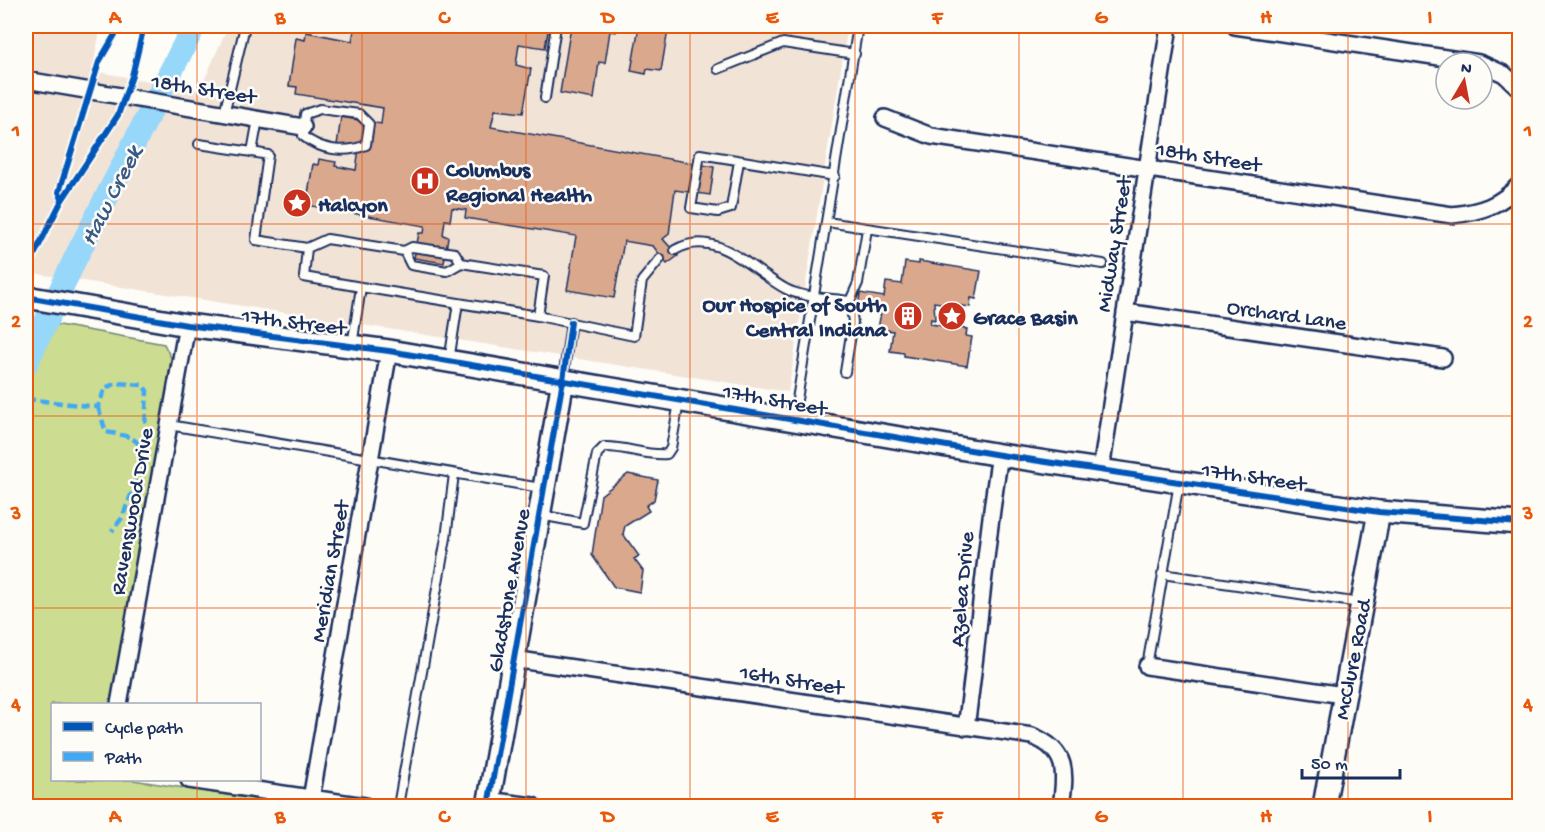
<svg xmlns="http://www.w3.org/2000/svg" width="1545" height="832" font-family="'Gochi Hand',sans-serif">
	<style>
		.built { fill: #f2e3d7 }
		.green { fill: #ccdc90; stroke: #748677; stroke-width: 1.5 }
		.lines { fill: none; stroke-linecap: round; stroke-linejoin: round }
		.river { stroke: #97d7f9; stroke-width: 24 }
		.building { fill: #daa88d; stroke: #1b2f5e; stroke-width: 1.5 }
		.lane-casing { stroke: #1b2f5e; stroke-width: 12 }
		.street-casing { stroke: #1b2f5e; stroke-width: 20 }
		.secondary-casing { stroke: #1b2f5e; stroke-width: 26 }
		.lane { stroke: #fdfcf7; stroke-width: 8 }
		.street { stroke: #fdfcf7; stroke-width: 15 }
		.secondary { stroke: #fdfcf7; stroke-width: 21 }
		.quiet { stroke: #3fa9f5; stroke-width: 4.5; stroke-dasharray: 9 4.5; stroke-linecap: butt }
		.cycleway-casing { stroke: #fdfcf7; stroke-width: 10 }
		.cycleway { stroke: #0057b8; stroke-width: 6 }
		.grid { fill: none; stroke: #e8590c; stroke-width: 1.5; stroke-opacity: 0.55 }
		.labels { text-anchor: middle; stroke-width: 5; stroke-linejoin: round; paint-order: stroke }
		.street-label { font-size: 22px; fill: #1b2f5e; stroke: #fdfcf7 }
		.poi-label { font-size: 22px; font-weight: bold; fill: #1b2f5e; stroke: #fdfcf7; text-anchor: start }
		.water-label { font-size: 24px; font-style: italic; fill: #3a5985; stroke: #fdfcf7 }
		.neatline { fill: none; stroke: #e8590c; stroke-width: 2 }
		.grid-label { font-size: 20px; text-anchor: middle; font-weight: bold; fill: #e8590c }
	</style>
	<rect width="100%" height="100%" fill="#fdfcf7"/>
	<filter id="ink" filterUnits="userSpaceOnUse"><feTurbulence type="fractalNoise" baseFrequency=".0167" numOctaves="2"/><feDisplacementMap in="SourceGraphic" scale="12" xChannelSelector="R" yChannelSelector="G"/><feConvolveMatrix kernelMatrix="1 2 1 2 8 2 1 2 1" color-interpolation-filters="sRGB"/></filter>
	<g filter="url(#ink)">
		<path class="built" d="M26 26H101L92 71 200 90 228 26H848L788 392 26 272Z"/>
		<path class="green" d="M26 319 164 344 171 358 158 454 110 704H52V780H133L300 806H26Z"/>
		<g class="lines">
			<path class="river" d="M26 364 75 259 194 26"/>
		</g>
		<path class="building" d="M355 26H549L545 48 519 44 516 65 531 69 523 113 495 110 491 127 714 167 710 195 675 190 669 234 663 239 678 256 667 264 653 246 624 241 614 298 567 290 576 236 465 218 466 210 452 208 450 221 445 220 443 235 448 237 444 263 414 258 419 233H424L425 226 306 205 313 164 318 165 319 159 336 162 335 166 356 170 359 148 337 145 341 117 381 124 383 108 296 94 297 87 289 86 296 38 305 40 306 32 352 41Z
			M571 26H617L616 32 610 31 605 63 599 62 594 99 560 93Z
			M639 26 668 30 661 71 647 69 646 74 631 71Z
			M919 261 981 271 976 299 971 298 970 307 934 302 935 320 931 319 930 324 967 329 966 336 972 337 967 366 904 356V353L890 351 893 331 878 329 881 312 858 309 860 293 884 297 886 282 902 284 905 262 919 264Z
			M628 474 658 480 654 500 646 506 649 511 625 526 623 534 639 556 634 559 643 571 640 592 614 587 592 555 601 495Z"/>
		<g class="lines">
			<g class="lane-casing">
				<path id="lane" d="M718 69 783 43 855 54
					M545 98 556 26
					M320 109 359 114 369 124 366 145C345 154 320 150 303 136L305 114Z
					M224 114 245 26
					M258 119 252 152 268 155 256 240 307 248 327 239 404 251 411 265 447 271 461 263 544 276 538 316
					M199 144 252 152
					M739 161 731 208 718 212 691 208 700 154 835 176
					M827 222 1103 264
					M307 248 304 277 361 287
					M675 250C716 226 752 271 786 289 803 298 831 298 850 301
					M404 251 412 247 455 253 461 263
					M352 346 361 287 538 316 634 336 642 281 660 259
					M449 361 458 303
					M845 372 853 322 850 301 858 283 867 229
					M563 379 571 322
					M794 418 858 26
					M169 425 541 488
					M540 515 583 523 597 454 604 447C625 446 645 456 667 454L671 448 679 402
					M1162 574 1360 603
					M1147 666 1179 483
					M398 806 446 538 454 474"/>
			</g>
			<g class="street-casing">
				<path id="street" d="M1235 26 1479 63
					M1482 64 1504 74 1520 89
					M26 80 303 127
					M885 118 931 136 1452 215C1480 212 1500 206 1520 184
					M1125 312 1443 358
					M1101 470 1169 26
					M513 659 1032 736C1068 750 1066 773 1061 806
					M1147 666 1343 695
					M119 704 187 325
					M966 727C979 636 985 545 1000 455
					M189 780 365 806
					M311 799 389 351
					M488 800 533 806"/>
			</g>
			<g class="secondary-casing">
				<path id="secondary" d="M26 297 187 325 389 351 1000 455 1379 512 1520 523
					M488 806 563 380
					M1324 806 1379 512"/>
			</g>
			<use href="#lane" class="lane"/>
			<use href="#street" class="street"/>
			<use href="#secondary" class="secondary"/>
			<path class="quiet" d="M26 399 98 407 105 388 117 383 143 385 147 391 143 464 122 518 112 531
				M98 407 106 432C121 435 134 435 143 449"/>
			<g class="cycleway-casing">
				<path id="cycleway" d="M61 197 59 192 99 62 120 26
					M26 271 62 200 118 115 132 76 144 26
					M26 297 187 325 389 351 1000 455 1379 512 1520 523
					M488 806 563 380 571 322"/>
			</g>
			<use href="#cycleway" class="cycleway"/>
		</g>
	</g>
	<path class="grid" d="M197 26V704M362 26V806M526 26V806M690 26V806M855 26V806M1019 26V806M1183 26V806M1348 26V806M26 224H1520M26 416H1520M26 608H1520M197 780V806"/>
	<defs>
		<g id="hospital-disc" transform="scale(1.5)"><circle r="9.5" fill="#c8321e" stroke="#fdfcf7"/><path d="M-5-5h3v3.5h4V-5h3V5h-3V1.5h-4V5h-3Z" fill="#fff"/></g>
		<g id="sight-disc" transform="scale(1.5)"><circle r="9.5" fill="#c8321e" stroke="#fdfcf7"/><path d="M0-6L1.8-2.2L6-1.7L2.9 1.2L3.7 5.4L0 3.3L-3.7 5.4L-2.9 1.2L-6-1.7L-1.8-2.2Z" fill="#fff"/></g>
		<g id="building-disc" transform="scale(1.5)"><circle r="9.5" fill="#c8321e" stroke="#fdfcf7"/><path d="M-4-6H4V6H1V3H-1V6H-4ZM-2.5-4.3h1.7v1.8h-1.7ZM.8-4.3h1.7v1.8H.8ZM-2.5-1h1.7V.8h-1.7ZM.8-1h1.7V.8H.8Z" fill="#fff"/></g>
	</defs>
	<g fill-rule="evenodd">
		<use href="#hospital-disc" x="425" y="181"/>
		<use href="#sight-disc" x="297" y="203"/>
		<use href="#building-disc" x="908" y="316"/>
		<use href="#sight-disc" x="952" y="316"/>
	</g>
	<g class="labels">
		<g class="street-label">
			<text transform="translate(204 87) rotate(9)" y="8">18th Street</text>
			<text transform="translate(1209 155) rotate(9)" y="8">18th Street</text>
			<text transform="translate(1112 244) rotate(-81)" y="8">Midway Street</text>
			<text transform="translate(1287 313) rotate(8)" y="8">Orchard Lane</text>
			<text transform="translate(294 320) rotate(7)" y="8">17th Street</text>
			<text transform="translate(775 398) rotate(10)" y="8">17th Street</text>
			<text transform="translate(1254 475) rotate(8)" y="8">17th Street</text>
			<text transform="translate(130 511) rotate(-80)" y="8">Ravenswood Drive</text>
			<text transform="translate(328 571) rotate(-80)" y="8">Meridian Street</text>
			<text transform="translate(960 589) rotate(-85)" y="8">Azelea Drive</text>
			<text transform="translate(507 590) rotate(-80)" y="8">Gladstone Avenue</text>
			<text transform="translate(1351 659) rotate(-79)" y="8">McClure Road</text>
			<text transform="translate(792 678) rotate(9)" y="8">16th Street</text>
		</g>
		<g class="poi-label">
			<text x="446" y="176">Columbus<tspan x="446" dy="25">Regional Health</tspan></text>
			<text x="318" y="211">Halcyon</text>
			<text x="887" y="311" text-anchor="end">Our Hospice of South<tspan x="887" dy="25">Central Indiana</tspan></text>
			<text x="973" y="324">Grace Basin</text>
		</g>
		<g class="water-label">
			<text transform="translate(110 195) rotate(-63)" y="8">Haw Creek</text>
		</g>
	</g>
	<rect width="1545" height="832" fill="none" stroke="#fdfcf7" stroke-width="66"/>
	<rect x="51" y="703" width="210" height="78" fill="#fdfcf7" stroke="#a3aaba" stroke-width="1.5"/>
	<rect x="63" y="722" width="30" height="9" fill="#0057b8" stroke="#a3aaba" stroke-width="1.5"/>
	<text x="105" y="733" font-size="18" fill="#1b2f5e">Cycle path</text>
	<rect x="63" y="752" width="30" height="9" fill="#3fa9f5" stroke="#a3aaba" stroke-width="1.5"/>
	<text x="105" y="763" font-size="18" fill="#1b2f5e">Path</text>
	<g transform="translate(1464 81) rotate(10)"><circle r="28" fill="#fdfcf7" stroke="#a3aaba" stroke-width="1.5"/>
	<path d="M0-4.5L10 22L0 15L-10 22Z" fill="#c8321e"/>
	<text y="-9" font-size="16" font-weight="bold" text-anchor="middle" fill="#1b2f5e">N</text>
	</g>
	<path d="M1302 769v9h98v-9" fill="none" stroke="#1b2f5e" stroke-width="3"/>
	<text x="1311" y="769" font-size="18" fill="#1b2f5e" stroke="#fdfcf7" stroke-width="4.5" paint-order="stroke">50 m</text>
	<rect x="33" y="33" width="1479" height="766" class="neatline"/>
	<g class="grid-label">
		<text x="115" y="23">A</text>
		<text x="280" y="23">B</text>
		<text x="444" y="23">C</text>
		<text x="608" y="23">D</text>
		<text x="772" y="23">E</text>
		<text x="937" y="23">F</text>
		<text x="1101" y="23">G</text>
		<text x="1266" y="23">H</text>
		<text x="1430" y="23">I</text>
		<text x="16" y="136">1</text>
		<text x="1528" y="136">1</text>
		<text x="16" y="327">2</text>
		<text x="1528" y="327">2</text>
		<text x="16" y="519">3</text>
		<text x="1528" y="519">3</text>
		<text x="16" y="710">4</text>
		<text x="1528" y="710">4</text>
		<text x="115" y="822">A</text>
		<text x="280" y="822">B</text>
		<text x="444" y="822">C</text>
		<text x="608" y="822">D</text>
		<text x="772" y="822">E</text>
		<text x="937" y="822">F</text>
		<text x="1101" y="822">G</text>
		<text x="1266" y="822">H</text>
		<text x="1430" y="822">I</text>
	</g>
</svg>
